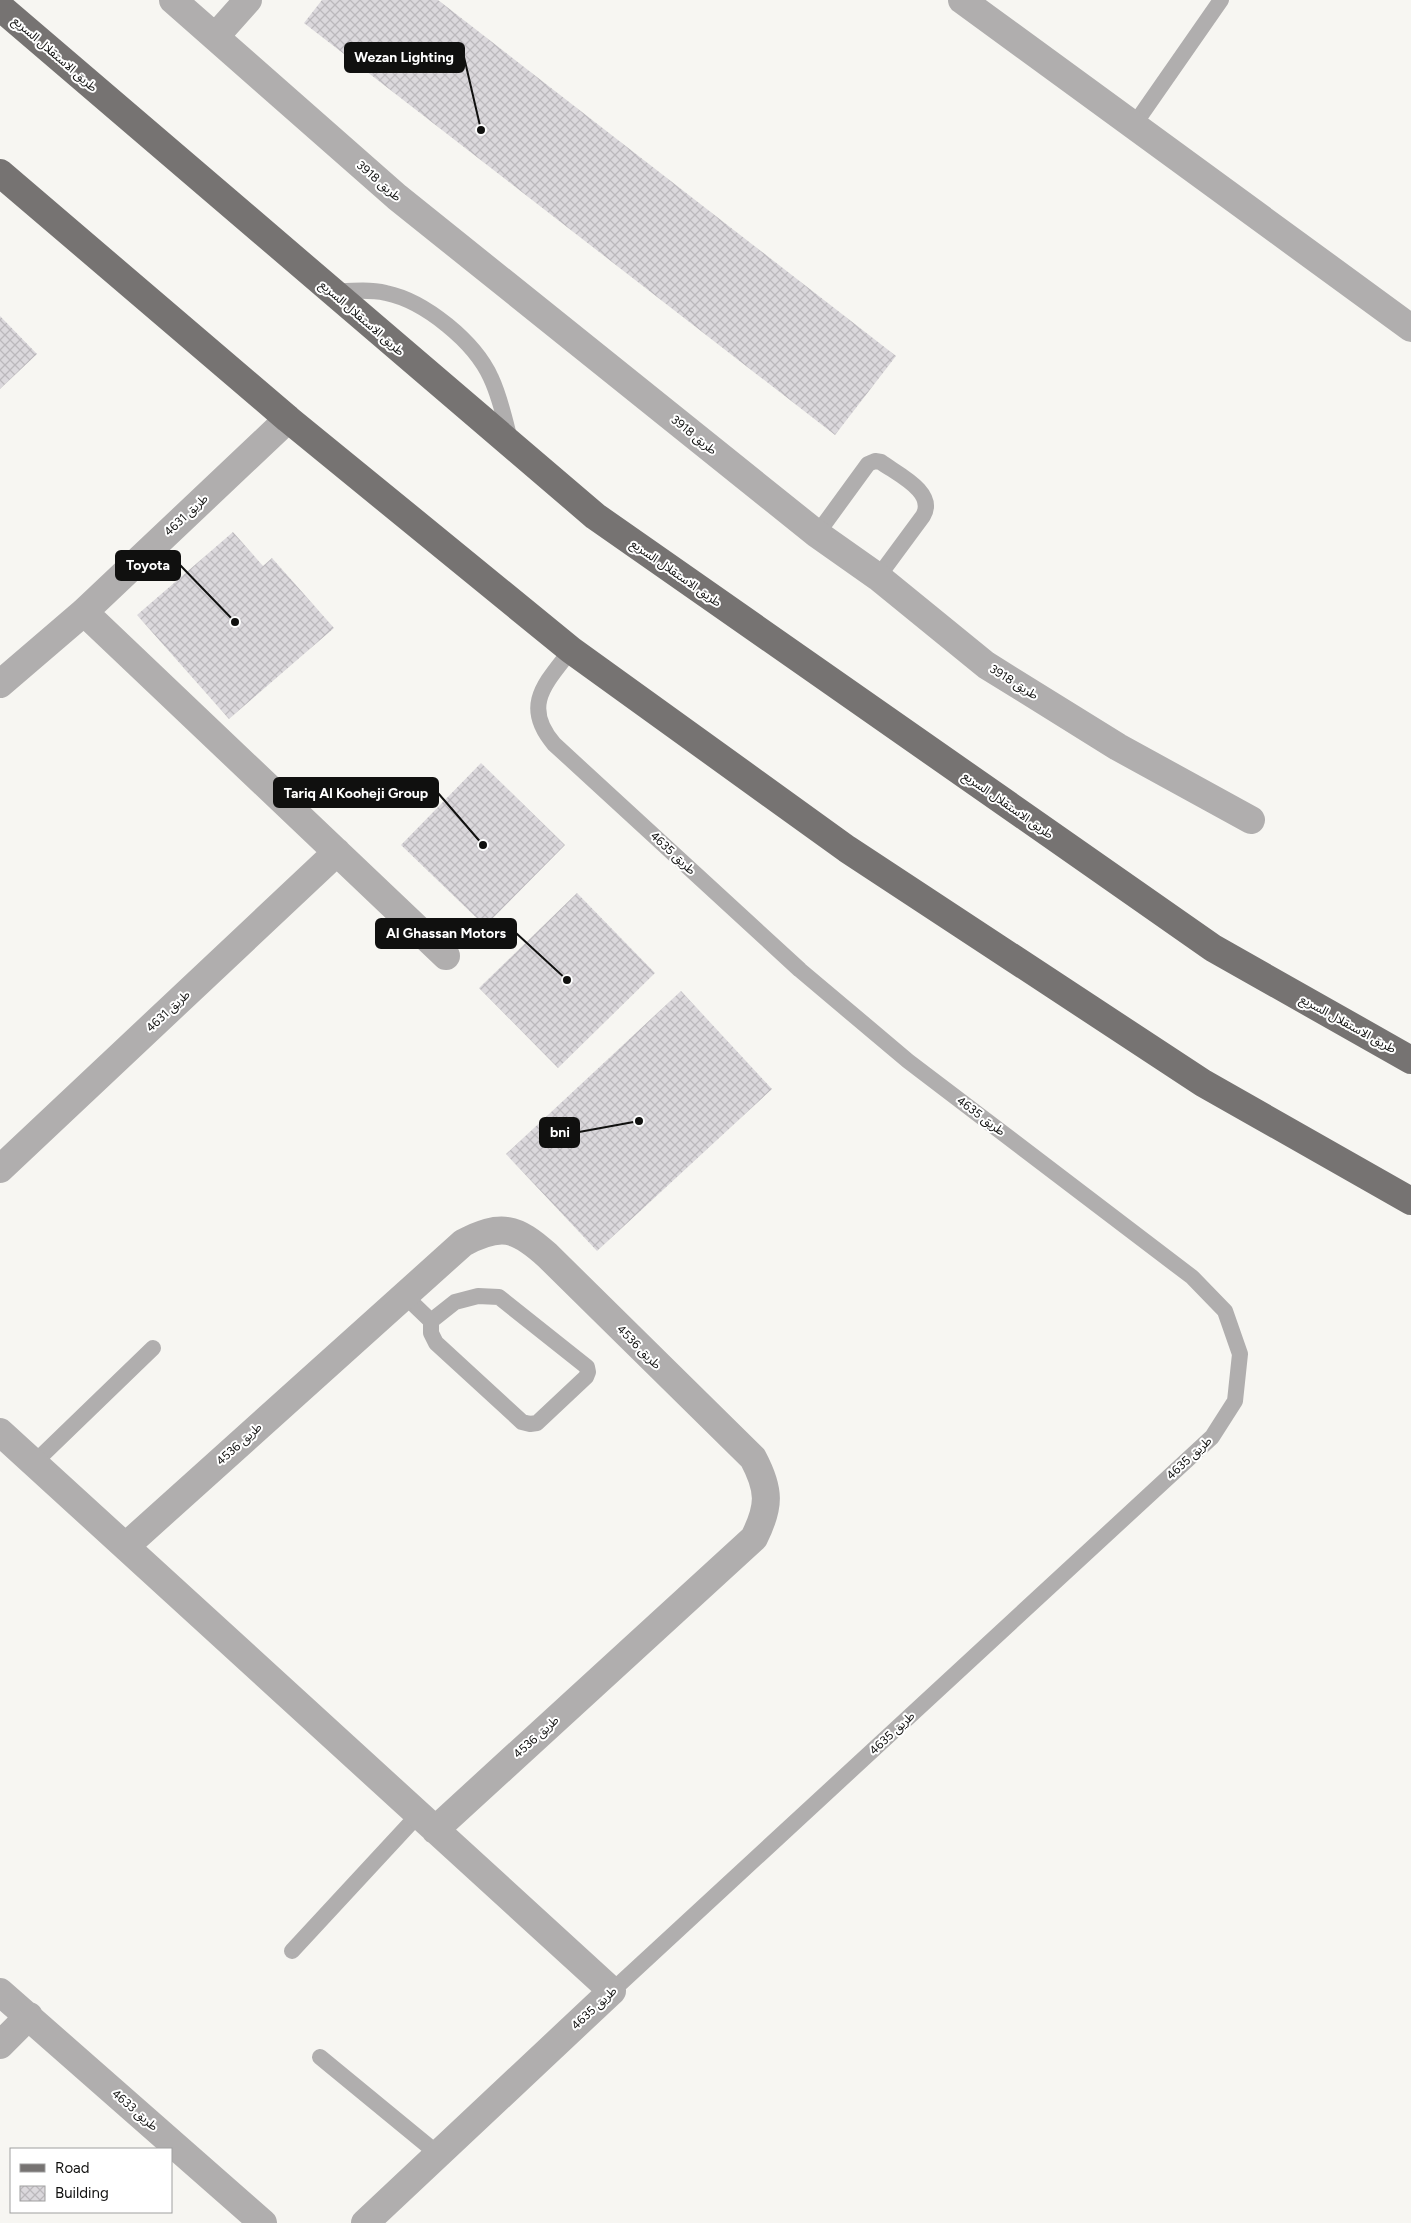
<svg xmlns="http://www.w3.org/2000/svg" width="1411" height="2223" font-family="Figtree,'Noto Sans Arabic',sans-serif">
	<style>
		.building { fill: url(#building-cross-hatch) }
		.lines { fill: none; stroke-linecap: round; stroke-linejoin: round }
		.service { stroke: #b0aeae; stroke-width: 16 }
		.minor { stroke: #b0aeae; stroke-width: 28 }
		.primary { stroke: #767372; stroke-width: 28 }
		.labels { text-anchor: middle; stroke-width: 4; stroke-linejoin: round; paint-order: stroke }
		.street-label { font-size: 12px; fill: #10100f; stroke: #fff }
		.leader { fill: none; stroke: #10100f; stroke-width: 2 }
		.callout-dot { fill: #10100f; stroke: #fff; stroke-width: 2 }
		.callout { fill: #10100f; stroke: #10100f; stroke-width: 2 }
		.callout-label { font-size: 14px; text-anchor: middle; font-weight: bold; fill: #fff }
	</style>
	<defs>
		<pattern id="building-cross-hatch" width="8" height="8" patternUnits="userSpaceOnUse" patternTransform="scale(1.25)"><rect width="8" height="8" fill="#dbd8dc"/><path d="M0 0l8 8M0 8l8-8" fill="none" stroke="#bbb8bc"/></pattern>
	</defs>
	<rect width="100%" height="100%" fill="#f7f6f2"/>
	<path class="building" d="M322 0H438L896 356 835 435 304 23Z
		M0 316 37 354 0 389Z
		M233 532 263 566 272 558 334 628 229 719 137 615Z
		M481 763 565 845 485 926 401 845Z
		M577 893 655 973 558 1068 479 988Z
		M681 991 772 1089 597 1251 506 1154Z"/>
	<g class="lines">
		<path class="service" d="M1134 125 1221 0
			M333 292C350 291 369 289 386 293 425 301 475 342 491 378 500 397 505 420 510 440
			M817 534 868 464 875 461 881 462C897 474 937 492 923 516L878 577
			M571 650C546 683 521 705 554 744L800 970 908 1061 1192 1277 1225 1311 1240 1354 1235 1401 1212 1437 612 1991
			M405 1296 431 1321V1333L436 1343 522 1422 530 1424 537 1423 586 1377 588 1372 587 1367 499 1297 478 1296 455 1302 431 1321
			M34 1463 153 1348
			M292 1951 418 1815
			M320 2057 438 2154"/>
		<path class="minor" d="M173 0 397 197 817 534 878 577 986 665 1118 747 1251 820
			M962 0 1411 328
			M215 37 248 0
			M84 612 446 956
			M0 684 84 612 288 419
			M0 1169 337 852
			M0 1432 612 1991 365 2223
			M126 1546 463 1243C501 1223 516 1227 547 1255L753 1458C770 1490 770 1506 754 1538L435 1830
			M0 1992 263 2223
			M0 2045 29 2016"/>
		<path class="primary" d="M0 7 595 516 1213 948 1411 1060
			M0 173 288 419 571 650 847 849 1203 1083 1411 1201"/>
	</g>
	<g class="labels">
		<g class="street-label">
			<text transform="translate(55 54) rotate(41)" y="4">طريق الاستقلال السريع</text>
			<text transform="translate(379 181) rotate(41)" y="4">طريق 3918</text>
			<text transform="translate(362 318) rotate(41)" y="4">طريق الاستقلال السريع</text>
			<text transform="translate(694 435) rotate(39)" y="4">طريق 3918</text>
			<text transform="translate(186 515) rotate(-43)" y="4">طريق 4631</text>
			<text transform="translate(676 573) rotate(35)" y="4">طريق الاستقلال السريع</text>
			<text transform="translate(1014 682) rotate(32)" y="4">طريق 3918</text>
			<text transform="translate(1008 805) rotate(35)" y="4">طريق الاستقلال السريع</text>
			<text transform="translate(673 853) rotate(43)" y="4">طريق 4635</text>
			<text transform="translate(168 1011) rotate(-43)" y="4">طريق 4631</text>
			<text transform="translate(1348 1024) rotate(29)" y="4">طريق الاستقلال السريع</text>
			<text transform="translate(981 1116) rotate(37)" y="4">طريق 4635</text>
			<text transform="translate(639 1347) rotate(45)" y="4">طريق 4536</text>
			<text transform="translate(239 1444) rotate(-42)" y="4">طريق 4536</text>
			<text transform="translate(1189 1458) rotate(-43)" y="4">طريق 4635</text>
			<text transform="translate(892 1733) rotate(-43)" y="4">طريق 4635</text>
			<text transform="translate(536 1737) rotate(-42)" y="4">طريق 4536</text>
			<text transform="translate(594 2008) rotate(-43)" y="4">طريق 4635</text>
			<text transform="translate(135 2110) rotate(41)" y="4">طريق 4633</text>
		</g>
	</g>
	<path class="leader" d="M481 130L464 57M235 622L180 565M483 845L438 793M567 980L516 933M639 1121L579 1132"/>
	<g class="callout-dot">
		<circle cx="481" cy="130" r="5"/>
		<circle cx="235" cy="622" r="5"/>
		<circle cx="483" cy="845" r="5"/>
		<circle cx="567" cy="980" r="5"/>
		<circle cx="639" cy="1121" r="5"/>
	</g>
	<g class="callout">
		<rect x="345" y="43" width="119" height="29" rx="5"/>
		<rect x="116" y="551" width="64" height="29" rx="5"/>
		<rect x="274" y="778" width="164" height="29" rx="5"/>
		<rect x="376" y="919" width="140" height="29" rx="5"/>
		<rect x="540" y="1118" width="39" height="29" rx="5"/>
	</g>
	<g class="callout-label">
		<text x="404" y="62">Wezan Lighting</text>
		<text x="148" y="570">Toyota</text>
		<text x="356" y="798">Tariq Al Kooheji Group</text>
		<text x="446" y="938">Al Ghassan Motors</text>
		<text x="560" y="1137">bni</text>
	</g>
	<rect x="10" y="2148" width="162" height="65" fill="#ffffff" stroke="#9f9f9f"/>
	<rect x="20" y="2164" width="25" height="8" fill="#767372" stroke="#9f9f9f"/>
	<text x="55" y="2173" font-size="15" fill="#10100f">Road</text>
	<rect x="20" y="2186" width="25" height="15" fill="url(#building-cross-hatch)" stroke="#9f9f9f"/>
	<text x="55" y="2198" font-size="15" fill="#10100f">Building</text>
</svg>
